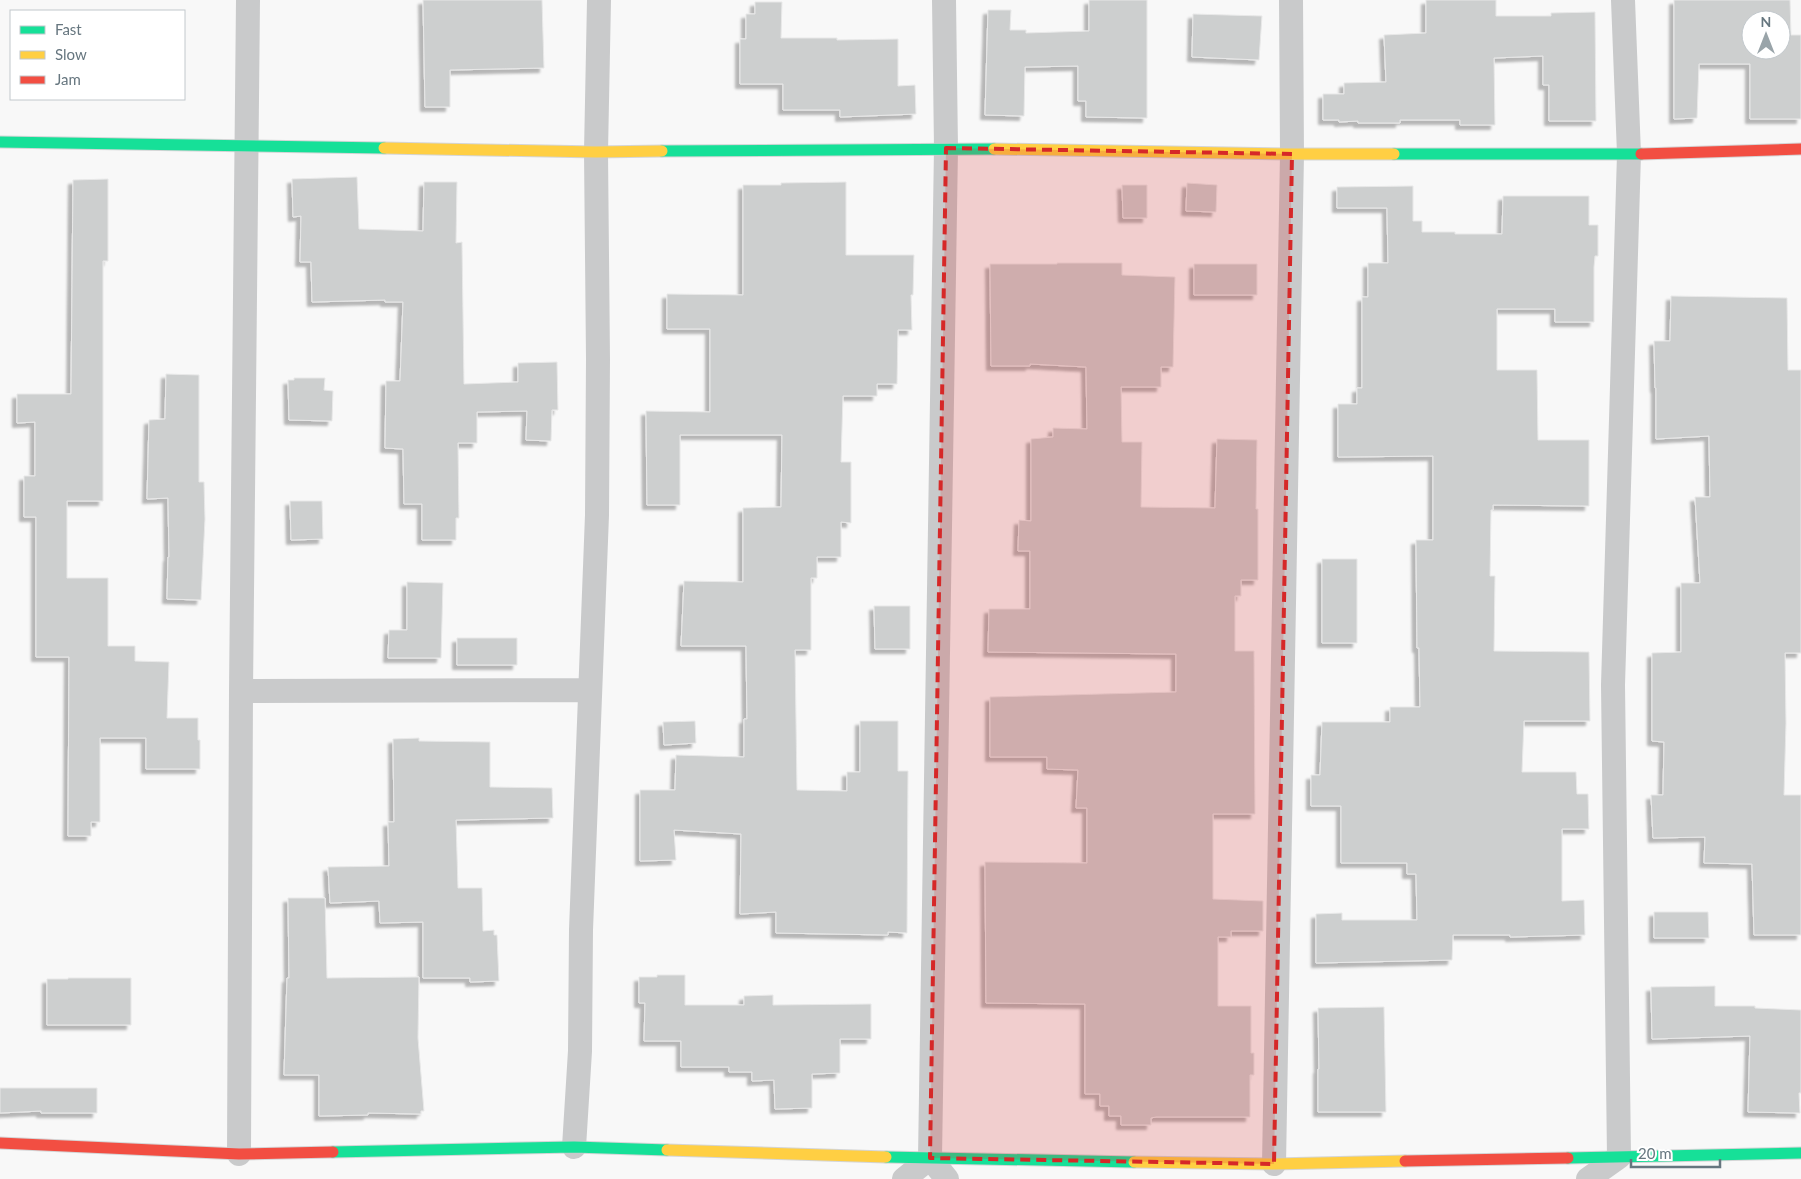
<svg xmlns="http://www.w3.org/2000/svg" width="1801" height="1179" font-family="Lato,sans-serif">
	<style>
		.building { fill: #cdcfcf; stroke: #e8e8e8; fill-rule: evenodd; filter: url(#shadow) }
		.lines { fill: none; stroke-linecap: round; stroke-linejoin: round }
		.fast-casing { stroke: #d4d5d6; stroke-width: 13 }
		.slow-casing { stroke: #d4d5d6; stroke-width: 13 }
		.jam-casing { stroke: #d4d5d6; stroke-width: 13 }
		.street { stroke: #c9cacb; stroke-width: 24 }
		.fast { stroke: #16e098; stroke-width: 11 }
		.slow { stroke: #ffcf43; stroke-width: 11 }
		.jam { stroke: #f24e42; stroke-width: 11 }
		.marked { fill: #d62828; fill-opacity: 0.2; stroke: #d62828; stroke-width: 4; stroke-dasharray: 10 6; stroke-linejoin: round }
	</style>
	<defs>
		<filter id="shadow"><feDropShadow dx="-4.5" dy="4.5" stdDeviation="1" flood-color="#0004"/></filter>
	</defs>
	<rect width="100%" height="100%" fill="#f8f8f8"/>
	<path class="building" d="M423 0H542L544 68 450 70V107H425Z
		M1089 0H1147V118L1086 117V101H1078V66L1025 67 1024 116 985 115 988 10H1011L1010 30H1026V33L1089 31Z
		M1426 0H1496V16H1551V13L1595 12 1596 121H1549V85H1543V56L1494 58 1495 125H1460V120H1400V123H1358V121L1339 122V120H1323V94H1344V83L1386 82 1384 35 1426 33Z
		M1674 0H1790L1791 35H1801V119H1750V64H1699L1697 118 1674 119ZM1751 20H1781V50H1751Z
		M755 2H782L781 38H837V40L898 39V86L915 85 916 114 840 117V110H783V84H740V39H746V14H755Z
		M1193 14 1262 16 1259 60 1192 57Z
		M357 177 359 229 423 231 424 182H457L456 243 462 242 464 384 518 382V363L557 362 558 410H552L551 441 526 440 527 411 477 412V443H458L459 518H456V540H422V504H404L403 449 385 448 386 381H400L403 302H385V300L312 302 311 262H300L301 216 293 217 292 179Z
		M108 179V261H103V501H67V578H108V646H135V661L169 662 167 718H198V740H200V769H146V738H100V822H91V836H68L69 657H36V517H24V476H35V422L17 423V394H71L73 180Z
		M846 182V255H914L913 295H911L912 330H898L897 384H877V396H843L841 462H851V523L841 522V557H817V578H811V650H795L797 790 847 791V772H860V721H898V771H908L907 933 888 932V935L776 933V912L740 914 741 834 674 830 676 860 640 861V790H675L676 755 744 757V719H747L746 646H681L684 581 743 582V508L781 507 782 435H680V505H647L646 411 710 412V329H667V294L743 295V185H781V183Z
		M1187 183 1217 185 1216 212 1186 211Z
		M1122 185H1147V218H1123Z
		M1413 186V221H1422V232H1455V234H1502L1503 196H1589V225H1598V256H1595L1594 267V322H1555V309H1497V370H1537L1538 440H1589V506L1493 505V510H1491L1490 576H1495L1494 651 1589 652 1590 721H1524L1522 772H1576L1577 794H1588L1589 829H1562V901L1584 900 1585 935 1510 937V935H1453L1452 960 1316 963V914L1342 913V920H1417L1416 874H1407V863H1341V806H1311V775H1320L1322 722H1390V707H1420L1419 648H1417L1416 540H1433V456L1338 457V404H1357V388H1362V297H1368V263H1388L1387 208H1337V187Z
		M1057 263H1122V275L1175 277 1173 367H1161V387H1121L1122 442H1142L1141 507 1215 508 1217 439 1257 440 1256 509H1258V580H1241V596H1235V651H1254L1255 814H1213V899L1263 901V931H1231V937H1218V1006H1251V1053H1254V1075H1250V1117H1156L1151 1118V1125H1121V1116H1109V1106H1100V1094H1085V1004L986 1003 985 862 1087 863V808H1076L1078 770 1047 769V757H990V697L1176 692V654L988 652 989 609H1030V551H1018L1019 520 1031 521V439L1053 437V428L1087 429 1086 367 1030 364V366H991L990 264H1057Z
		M1194 264H1257V295H1194Z
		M1671 296 1787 298 1788 370H1801V653H1785L1786 723 1784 795H1801V935H1754L1752 864 1704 863 1705 837 1653 838 1651 795H1663L1664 742 1652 741V653L1681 652V583H1700L1695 497H1710L1709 436 1656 439V388H1655L1654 341H1670Z
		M166 374 199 375V482H204L205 519 201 600 167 599 168 557H169L168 498 147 499 149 420 165 419Z
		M294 378H325L324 390 333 391 332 421 289 420 288 380H294Z
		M290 501H322L323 539 291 540Z
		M1322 559H1357V643H1322Z
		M407 582 443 583 441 658H388L389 630H407Z
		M874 606H910V649H875Z
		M457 638H517V665H457Z
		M695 721 696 743 664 745 663 722Z
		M419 738V741L490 742V787L552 788 553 818 456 820 458 888H482L483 931 494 930V935H497L499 981 470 982V978H423V922L380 923 379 901 330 903 328 867 389 866 388 822H394L393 739Z
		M288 898H325L327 978 419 977 418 1038 424 1111H421V1114L368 1113V1115L319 1116V1075H284L287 978H289Z
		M1654 912H1708L1709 938H1654Z
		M657 975H685V1005H744V996L773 995V1005L871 1004V1039H840V1073L812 1074V1108L775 1109 774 1080 752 1081V1072H729V1067H681V1041H644L645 1003H639V977H657Z
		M68 978H131V1025H47V979H68Z
		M1715 986V1006H1755V1008L1801 1010V1093H1799L1800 1113 1748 1112 1750 1036 1652 1039 1651 987Z
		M1384 1007 1386 1112H1318V1069H1319L1318 1008Z
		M0 1088H97V1113H41V1111L0 1113Z"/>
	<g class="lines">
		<g class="fast-casing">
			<path id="fast" d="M0 142 384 148
				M662 151 994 149
				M1394 154H1641
				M333 1152 574 1147 667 1150
				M886 1157 1134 1162
				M1568 1158 1801 1153"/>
		</g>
		<g class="slow-casing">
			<path id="slow" d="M384 148 596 152 662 151
				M994 149 1292 154H1394
				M667 1150 886 1157
				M1134 1162 1274 1164 1405 1161"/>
		</g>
		<g class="jam-casing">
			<path id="jam" d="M1641 154 1801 149
				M0 1143 239 1154 333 1152
				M1405 1161 1568 1158"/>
		</g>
		<path class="street" d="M944 0 946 148 930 1158 947 1179
			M241 691 590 690
			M574 1147 580 1051 581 930 597 515 598 359 596 152 599 0
			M239 1154 241 691 248 0
			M1274 1164 1292 154 1291 0
			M904 1179 930 1158
			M1588 1179 1619 1157 1613 685 1629 154 1623 0"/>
		<use href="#fast" class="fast"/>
		<use href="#slow" class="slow"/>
		<use href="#jam" class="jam"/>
	</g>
	<path class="marked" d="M946 148 1292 154 1274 1164 930 1158Z"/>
	<rect x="10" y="10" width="175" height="90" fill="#ffffff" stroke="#c2c8cc"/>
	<rect x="20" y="26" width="25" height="8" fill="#16e098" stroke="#c2c8cc"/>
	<text x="55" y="35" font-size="15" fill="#66767f">Fast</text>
	<rect x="20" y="51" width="25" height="8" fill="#ffcf43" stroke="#c2c8cc"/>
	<text x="55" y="60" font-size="15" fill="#66767f">Slow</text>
	<rect x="20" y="76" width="25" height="8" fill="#f24e42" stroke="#c2c8cc"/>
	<text x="55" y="85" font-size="15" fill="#66767f">Jam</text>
	<g transform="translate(1766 35)"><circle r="24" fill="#ffffff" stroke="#c2c8cc"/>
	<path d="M0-4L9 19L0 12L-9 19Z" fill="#99a4a9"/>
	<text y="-8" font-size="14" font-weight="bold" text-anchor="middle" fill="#66767f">N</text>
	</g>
	<path d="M1631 1159v8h89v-8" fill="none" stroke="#66767f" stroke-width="2.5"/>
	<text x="1638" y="1159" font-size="15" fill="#66767f" stroke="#ffffff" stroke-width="4" paint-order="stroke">20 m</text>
</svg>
